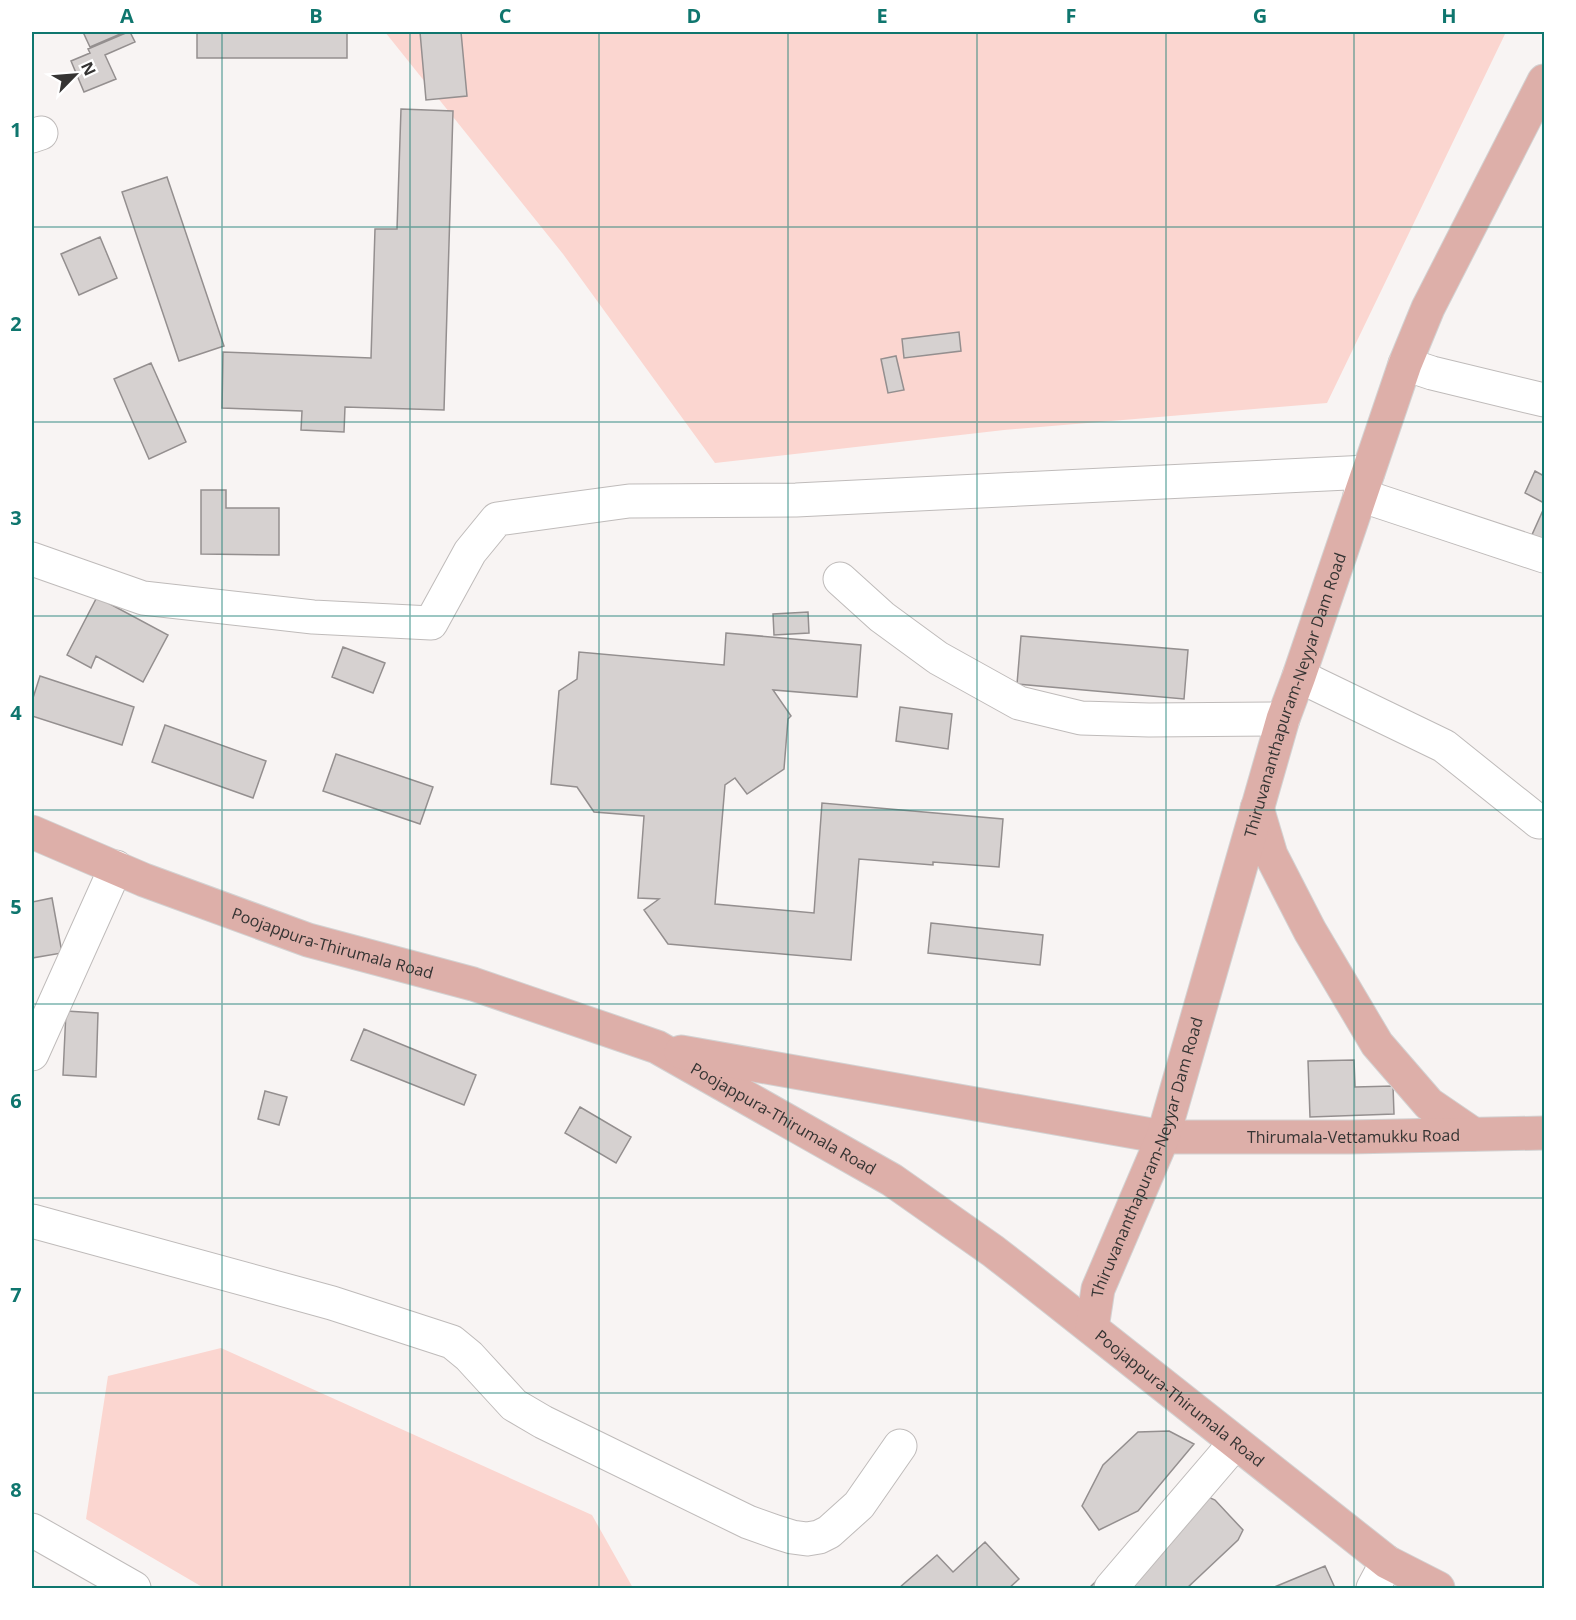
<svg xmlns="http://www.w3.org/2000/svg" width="1576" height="1620" font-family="'Open Sans',sans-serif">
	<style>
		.green { fill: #fbd6d0 }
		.building { fill: #d6d1d0; stroke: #948f8f; stroke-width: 1.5 }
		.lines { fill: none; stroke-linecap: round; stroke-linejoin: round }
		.minor-casing { stroke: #bfbbba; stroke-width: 35 }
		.major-casing { stroke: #d3d2d2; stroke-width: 35 }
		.minor { stroke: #fff; stroke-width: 33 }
		.major { stroke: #ddafa9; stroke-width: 33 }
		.grid { fill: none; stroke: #0f766e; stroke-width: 1.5; stroke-opacity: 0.55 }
		.labels { text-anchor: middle; stroke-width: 4.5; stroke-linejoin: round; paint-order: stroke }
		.street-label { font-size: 16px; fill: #353433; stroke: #fff }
		.neatline { fill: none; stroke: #0f766e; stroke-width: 2 }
		.grid-label { font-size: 20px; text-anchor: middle; font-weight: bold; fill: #0f766e }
	</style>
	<rect width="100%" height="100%" fill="#f8f4f3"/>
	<path class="green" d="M385 32H1506L1327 403 1004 430 715 463 563 254Z
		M221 1348 592 1515 633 1588H204L86 1519 108 1376Z"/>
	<path class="building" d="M83 32H125L90 47Z
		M128 32H130L135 42 105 55 116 79 84 92 71 61 90 53 88 49Z
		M197 32H347V58H197Z
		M420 32H461L467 96 426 100Z
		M401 109 453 111 444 410 345 407 344 432 301 430 302 411 222 408 223 352 371 358 375 229H397Z
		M167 177 224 346 179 361 122 192Z
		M100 237 117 278 79 295 61 254Z
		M959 332 961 351 904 358 902 339Z
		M896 356 904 390 888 393 881 359Z
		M151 363 186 442 149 459 114 379Z
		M1535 471 1544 476V503L1525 493Z
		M201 490H226V508H279V555L201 554Z
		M1544 508V543L1531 537Z
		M97 597 168 635 143 682 96 656 91 668 67 655Z
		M808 612 809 633 774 635 773 614Z
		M726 633 861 645 857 697 773 690 791 716 788 719 784 769 747 794 735 778 725 785 715 904 814 913 822 803 1003 819 999 867 933 862V865L859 859 851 960 668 944 644 910 659 899 638 898 644 816 594 812 577 787 551 784 559 691 577 679 579 652 724 665Z
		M1021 636 1188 650 1184 699 1017 684Z
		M343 647 385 663 373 693 332 677Z
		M40 676 134 707 122 745 32 716V701Z
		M900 707 952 714 948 749 896 741Z
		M165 725 266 761 253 798 152 762Z
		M336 754 433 787 420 824 323 791Z
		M52 898 62 953 32 958V902Z
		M931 923 1043 935 1040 965 928 953Z
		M66 1011 98 1013 96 1077 63 1075Z
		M364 1029 476 1075 464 1105 351 1060Z
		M1354 1060 1355 1087 1393 1086 1394 1114 1310 1117 1308 1061Z
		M265 1091 287 1097 279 1125 258 1119Z
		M580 1107 631 1137 616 1163 565 1133Z
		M1169 1431 1194 1444 1138 1511 1099 1530 1082 1506 1103 1465 1138 1432Z
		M1193 1490 1215 1500 1243 1530 1238 1540 1187 1588H1089Z
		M985 1542 1019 1579 1009 1588H899L937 1555 953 1572Z
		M1325 1566 1335 1588H1272Z"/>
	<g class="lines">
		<g class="minor-casing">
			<path id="minor" d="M32 136 41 133
				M1405 364 1432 373 1544 400
				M1360 495 1544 556
				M32 559 143 598 313 617 431 623 470 552 497 519 629 501 796 500 1368 472
				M840 579 882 617 938 658 1019 703 1081 718 1149 720 1283 719
				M1299 676 1444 746 1539 822
				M32 1054 116 867
				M32 1221 332 1303 452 1342 469 1356 514 1405 543 1422 748 1522 776 1532 792 1537 807 1539 819 1537 829 1532 859 1505 900 1446
				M32 1530 134 1588
				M1111 1588 1235 1443
				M1373 1588 1387 1562"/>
		</g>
		<g class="major-casing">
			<g id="major">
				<path d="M1257 808 1271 855 1310 931 1377 1044 1429 1104 1473 1134"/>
				<path id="s1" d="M32 832 144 880 308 940 473 984 657 1047 892 1180 993 1251 1024 1275 1387 1562 1438 1588"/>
				<path id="s2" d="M681 1052 1163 1137H1350L1544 1133"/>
				<path id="s3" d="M1092 1328 1098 1289 1163 1137 1283 719 1299 676 1405 364 1428 308 1544 81"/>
			</g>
		</g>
		<use href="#minor" class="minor"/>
		<use href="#major" class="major"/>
	</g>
	<path class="grid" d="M222 32V1588M410 32V1588M599 32V1588M788 32V1588M977 32V1588M1166 32V1588M1354 32V1588M32 227H1544M32 422H1544M32 616H1544M32 810H1544M32 1004H1544M32 1198H1544M32 1393H1544"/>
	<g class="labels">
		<g class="street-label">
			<text dy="6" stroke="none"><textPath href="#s3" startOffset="666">Thiruvananthapuram-Neyyar Dam Road</textPath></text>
			<text dy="6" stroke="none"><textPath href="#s1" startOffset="321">Poojappura-Thirumala Road</textPath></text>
			<text dy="6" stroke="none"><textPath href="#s1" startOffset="807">Poojappura-Thirumala Road</textPath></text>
			<text dy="6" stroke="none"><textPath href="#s2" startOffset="680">Thirumala-Vettamukku Road</textPath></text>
			<text dy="6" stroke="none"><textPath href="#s3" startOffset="180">Thiruvananthapuram-Neyyar Dam Road</textPath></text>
			<text dy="6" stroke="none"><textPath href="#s1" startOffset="1293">Poojappura-Thirumala Road</textPath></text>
		</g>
	</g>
	<rect width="1576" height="1620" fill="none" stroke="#ffffff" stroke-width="66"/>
	<g transform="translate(75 75) rotate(65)" stroke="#ffffff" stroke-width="4.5" paint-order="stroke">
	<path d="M0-4.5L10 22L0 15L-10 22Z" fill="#353433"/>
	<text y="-9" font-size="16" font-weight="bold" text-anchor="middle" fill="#353433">N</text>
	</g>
	<rect x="33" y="33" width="1510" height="1554" class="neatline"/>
	<g class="grid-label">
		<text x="127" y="23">A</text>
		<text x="316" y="23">B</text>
		<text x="505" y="23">C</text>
		<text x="694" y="23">D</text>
		<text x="882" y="23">E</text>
		<text x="1071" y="23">F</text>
		<text x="1260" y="23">G</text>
		<text x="1449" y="23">H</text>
		<text x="16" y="137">1</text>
		<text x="16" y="331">2</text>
		<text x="16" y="525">3</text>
		<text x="16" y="720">4</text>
		<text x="16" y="914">5</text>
		<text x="16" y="1108">6</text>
		<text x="16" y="1302">7</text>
		<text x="16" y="1497">8</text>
	</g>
</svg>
